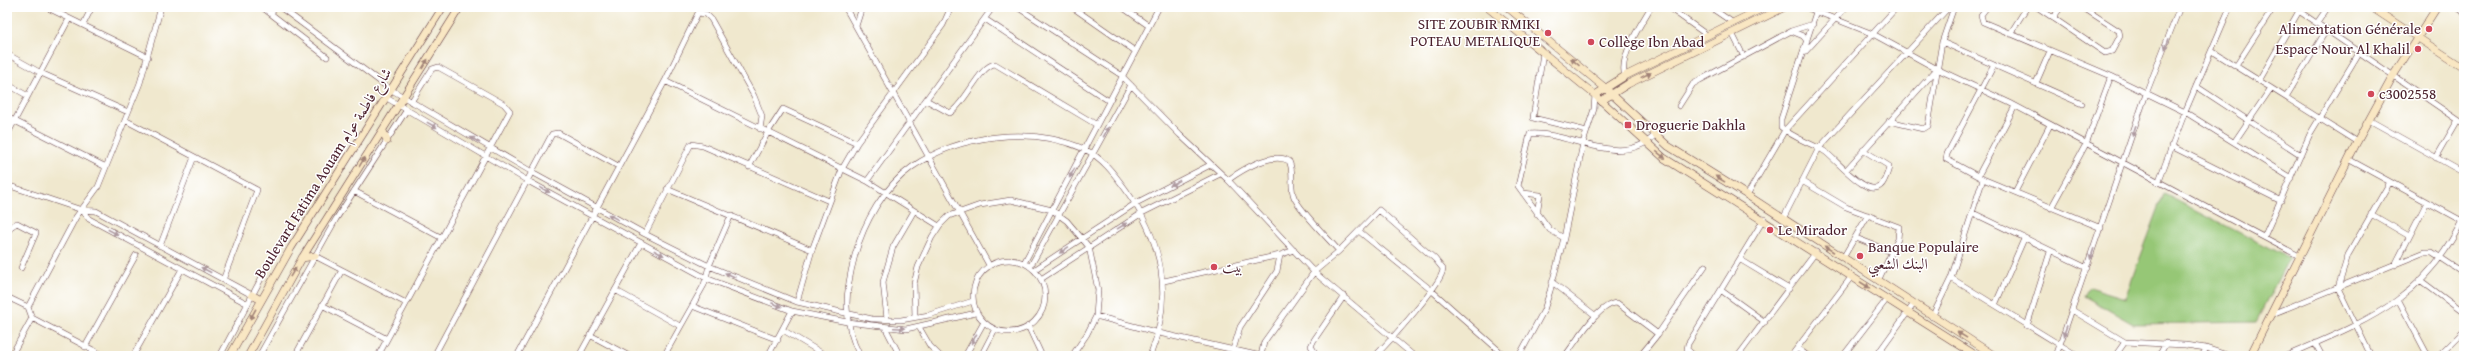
<svg xmlns="http://www.w3.org/2000/svg" width="2471" height="363" font-family="'Gentium Book Plus',Amiri,serif">
	<style>
		.green { fill: #96c776; stroke: #707350 }
		.lines { fill: none; stroke-linecap: round; stroke-linejoin: round }
		.street-casing { stroke: #633d43; stroke-width: 6 }
		.secondary-casing { stroke: #633d43; stroke-width: 8 }
		.street { stroke: #fff; stroke-width: 5 }
		.secondary { stroke: #f9e7c3; stroke-width: 7 }
		.oneway { fill: #ae9aa0 }
		.oneway2 { fill: #a28377 }
		.poi-dot { fill: #d1495b; stroke: #fff; stroke-width: 1.5 }
		.labels { text-anchor: middle; stroke-width: 3; stroke-linejoin: round; paint-order: stroke }
		.poi-label { font-size: 15px; fill: #4a1f2b; stroke: #fff; text-anchor: start }
		.street-label { font-size: 15px; fill: #4a1f2b; stroke: #fff }
	</style>
	<rect width="100%" height="100%" fill="#fff"/>
	<filter id="ink" filterUnits="userSpaceOnUse"><feTurbulence type="fractalNoise" baseFrequency=".025" numOctaves="2"/><feDisplacementMap in="SourceGraphic" scale="8" xChannelSelector="R" yChannelSelector="G"/><feConvolveMatrix kernelMatrix="1 2 1 2 8 2 1 2 1" color-interpolation-filters="sRGB"/></filter>
	<filter id="wash" filterUnits="userSpaceOnUse"><feTurbulence type="fractalNoise" baseFrequency=".012" numOctaves="4" result="noise"/><feDisplacementMap in="SourceGraphic" scale="16" xChannelSelector="R" yChannelSelector="G"/><feGaussianBlur stdDeviation="0.9" result="paint"/><feColorMatrix in="noise" values="0 0 0 0 0 0 0 0 0 0 0 0 0 0 0 0 0 1.4 0 .05"/><feComposite in="paint" operator="in"/></filter>
	<g filter="url(#wash)">
		<rect width="100%" height="100%" fill="#f0e8ce"/>
		<path class="green" d="M2164 194 2289 258 2256 322 2133 324 2084 296 2089 287 2125 298Z"/>
	</g>
	<g filter="url(#ink)">
		<g class="lines">
			<g class="street-casing">
				<path id="street" d="M46 7 148 57
					M262 7 327 57
					M280 7 390 89 532 172 645 234 709 266 797 302 872 319 901 320 929 315 973 301
					M845 7 989 265
					M1017 7 1121 75 1180 135 1228 180
					M1072 7 1135 51
					M1122 7 1149 26
					M1668 7 1707 35
					M1710 7 1732 22
					M1805 7 1873 34 1937 69 2010 103 2301 257
					M1987 7 1981 15 1983 22 2111 76 2185 112 2291 178
					M2037 7 2105 53 2112 51 2120 36 2119 31 2082 7
					M2293 7 2464 124
					M2456 7 2464 13
					M1816 12 1781 119V127C1793 138 1811 143 1824 151 1836 158 1872 206 1884 181 1886 176 1889 171 1889 166L1863 150
					M271 14 275 7
					M2053 18 2061 7
					M985 19 1109 101
					M2317 23 2328 7
					M83 25 92 7
					M856 26 862 7
					M1791 31 1803 36 1807 41
					M1732 33 1744 57
					M2010 34 2027 7
					M1942 42 2082 104
					M2212 51 2357 142
					M1805 52 1846 7
					M1543 53 1533 118 1587 131
					M7 54 41 73 128 112
					M1994 65 1947 154 1946 159 1983 179 2101 228
					M2236 66 2274 7
					M1625 76C1618 58 1641 24 1651 7
					M665 81 867 181 939 226
					M2259 81 2299 11
					M2036 83 2050 51
					M7 84 28 96
					M2196 86 2301 155
					M385 97 528 181 706 278 792 311 847 322 906 329 976 313
					M2286 97 2327 29
					M926 100 950 113C966 103 980 65 995 64L1097 125
					M1679 106 1693 84 1700 80 1791 31 1813 24
					M7 117 106 167
					M125 120 257 190 223 280
					M2369 120 2464 173
					M1889 121 1923 129 1928 126 1942 42 1954 7
					M7 135 69 19
					M2235 141 2271 88
					M2171 146 2281 201
					M2436 158 2458 120
					M2348 159 2462 221
					M749 167 768 132 783 109 857 143
					M1846 170 1936 70
					M1978 176 2015 106
					M867 181 993 7
					M1802 181 1846 207 1899 227 1898 239 1878 281
					M2158 183 2185 112 2230 7
					M7 185 82 210 96 211 252 295
					M667 189 812 250
					M354 191 442 238
					M2015 192 2050 125
					M1523 193 1540 195 1537 214
					M1747 195 1785 130 1897 7
					M2051 208 2086 144 2111 76
					M82 210 89 219 248 304
					M1973 213 2087 268
					M2371 214 2409 236
					M1783 219 1819 148 1949 7
					M7 232 12 226 17 223 36 233 21 268
					M1360 232 1431 290 1505 356
					M645 234 691 144 703 146 829 201
					M2264 237 2310 134 2359 53
					M1564 238 1550 230 1518 186 1530 134C1571 131 1620 170 1655 135
					M1856 238 1892 252
					M160 246 194 157
					M1339 251C1328 238 1300 211 1294 197 1289 185 1295 173 1289 161 1272 151 1242 170 1228 180L1314 272 1414 356
					M315 256 406 303
					M1843 258 1868 215
					M973 296a36 36 0 1 1 72 0a36 36 0 1 1-72 0Z
					M1741 260 1789 289
					M1024 263 1159 7
					M2395 265 2427 202
					M1030 267 1131 85
					M1034 270 1136 203 1210 165
					M1951 278 2078 356
					M1041 279 1142 213 1220 174
					M2420 280 2464 313
					M1164 281 1280 255 1294 250
					M1552 282 1596 316
					M615 290 680 326
					M1722 291 1765 322
					M7 297 28 307 32 318 93 350
					M2399 301 2428 356
					M797 302 812 250 842 169 857 143 943 25 951 7
					M322 305 387 339
					M1995 305 2024 239
					M692 306 778 340
					M28 307 76 217 98 187 140 83 161 7
					M2072 310 2125 342 2185 345 2206 348 2230 356
					M2270 315 2425 252H2432L2464 273
					M1096 316 1159 333 1261 356
					M915 317 914 284 918 267 932 237 940 225 949 216 980 205 1011 200 1052 210 1067 221 1089 247 1098 290 1096 316 1087 334 1072 356
					M1932 317 1951 278 1983 179
					M887 319 883 282 893 247 914 211
					M1028 326 1042 356
					M2027 326 2050 252
					M885 327 900 356
					M919 327 930 346 940 356
					M783 330 827 356
					M1658 334 1705 266
					M590 335 629 356
					M2315 343 2322 356
					M85 347 136 255
					M1797 348 1808 356
					M1233 350 1240 327 1277 271 1280 255
					M11 356 32 318
					M90 356 93 350 104 356
					M133 356 182 269
					M220 356 262 277
					M259 356 336 219 406 111
					M295 356 342 270
					M378 356 510 111 504 104 438 67 432 69 411 102
					M434 356 552 134 558 133 618 166
					M517 356 665 81 698 13 706 14 711 19 754 96 762 116 760 129
					M579 356 641 243
					M664 356 704 285 709 266 731 215
					M768 356 792 311
					M860 356C842 321 845 292 855 255 864 222 884 187 912 167 960 134 1031 126 1084 149 1102 157 1115 175 1126 190 1163 242 1174 296 1150 356
					M965 356 984 322
					M981 356 995 329
					M1261 356 1264 342 1314 272 1339 251 1379 210 1435 259 1443 269C1443 283 1388 343 1375 356
					M1317 356 1311 346 1314 340 1344 296
					M1519 356 1544 310 1550 291 1564 238 1583 143 1594 109 1595 95
					M1565 356C1576 342 1599 303 1617 303L1658 334 1640 356
					M1694 356 1687 349 1688 344 1764 219
					M1738 356 1816 252
					M1791 356 1852 276
					M1843 356 1887 299
					M1876 356 1913 305
					M2056 356 2146 94 2180 7
					M2115 356 2125 342
					M2159 356 2166 343
					M2202 356 2206 348
					M2286 356C2364 322 2427 300 2464 216
					M2371 356 2338 288 2348 255 2390 182
					M2439 356 2464 331"/>
			</g>
			<g class="secondary-casing">
				<path id="secondary" d="M1487 7 1595 95 1664 158 1977 356
					M1507 7 1604 87 1668 146 1747 195 1995 356
					M2371 7 2464 68
					M1595 95 1625 76 1765 7
					M1601 101 1628 84 1785 7
					M383 131 387 141
					M302 258 315 256
					M252 295 261 300
					M230 356 291 248 443 7
					M248 356 302 258 460 7
					M2250 356 2357 142 2393 76 2437 7"/>
			</g>
			<use href="#street" class="street"/>
			<use href="#secondary" class="secondary"/>
		</g>
		<defs><path id="oneway-solid" d="M-6-.8H1V-3.2L6.5 0L1 3.2V.8H-6Z"/></defs>
		<g class="oneway">
			<use href="#oneway-solid" transform="translate(2167 44) rotate(110)"/>
			<use href="#oneway-solid" transform="translate(432 125) rotate(29)"/>
			<use href="#oneway-solid" transform="translate(2134 131) rotate(108)"/>
			<use href="#oneway-solid" transform="translate(1106 132) rotate(-62)"/>
			<use href="#oneway-solid" transform="translate(475 140) rotate(-150)"/>
			<use href="#oneway-solid" transform="translate(1072 173) rotate(119)"/>
			<use href="#oneway-solid" transform="translate(1175 183) rotate(153)"/>
			<use href="#oneway-solid" transform="translate(545 190) rotate(28)"/>
			<use href="#oneway-solid" transform="translate(613 217) rotate(-151)"/>
			<use href="#oneway-solid" transform="translate(1122 226) rotate(-32)"/>
			<use href="#oneway-solid" transform="translate(113 232) rotate(28)"/>
			<use href="#oneway-solid" transform="translate(1064 250) rotate(145)"/>
			<use href="#oneway-solid" transform="translate(659 253) rotate(28)"/>
			<use href="#oneway-solid" transform="translate(2092 254) rotate(108)"/>
			<use href="#oneway-solid" transform="translate(206 270) rotate(-152)"/>
			<use href="#oneway-solid" transform="translate(730 275) rotate(-157)"/>
			<use href="#oneway-solid" transform="translate(777 305) rotate(21)"/>
			<use href="#oneway-solid" transform="translate(899 328) rotate(3)"/>
			<use href="#oneway-solid" transform="translate(2065 331) rotate(110)"/>
			<use href="#oneway-solid" transform="translate(974 339) rotate(118)"/>
		</g>
		<g class="oneway2">
			<use href="#oneway-solid" transform="translate(1575 62) rotate(-139)"/>
			<use href="#oneway-solid" transform="translate(425 64) rotate(-59)"/>
			<use href="#oneway-solid" transform="translate(1646 75) rotate(-26)"/>
			<use href="#oneway-solid" transform="translate(1661 155) rotate(37)"/>
			<use href="#oneway-solid" transform="translate(362 162) rotate(-58)"/>
			<use href="#oneway-solid" transform="translate(1720 179) rotate(-148)"/>
			<use href="#oneway-solid" transform="translate(1829 249) rotate(-147)"/>
			<use href="#oneway-solid" transform="translate(293 272) rotate(-59)"/>
			<use href="#oneway-solid" transform="translate(1865 285) rotate(33)"/>
			<use href="#oneway-solid" transform="translate(253 314) rotate(119)"/>
			<use href="#oneway-solid" transform="translate(1962 335) rotate(-148)"/>
		</g>
	</g>
	<g class="poi-dot">
		<circle cx="2429" cy="29" r="4"/>
		<circle cx="1548" cy="33" r="4"/>
		<circle cx="1591" cy="42" r="4"/>
		<circle cx="2418" cy="49" r="4"/>
		<circle cx="2371" cy="94" r="4"/>
		<rect x="1624" y="121" width="8" height="8" rx="2"/>
		<circle cx="1770" cy="230" r="4"/>
		<circle cx="1860" cy="256" r="4"/>
		<circle cx="1214" cy="267" r="4"/>
	</g>
	<g class="labels">
		<g class="poi-label">
			<text x="1540" y="29" text-anchor="end">SITE ZOUBIR RMIKI<tspan x="1540" dy="17">POTEAU METALIQUE</tspan></text>
			<text x="2421" y="34" text-anchor="end">Alimentation Générale</text>
			<text x="1599" y="47">Collège Ibn Abad</text>
			<text x="2410" y="54" text-anchor="end">Espace Nour Al Khalil</text>
			<text x="2379" y="99">c3002558</text>
			<text x="1636" y="130">Droguerie Dakhla</text>
			<text x="1778" y="235">Le Mirador</text>
			<text x="1868" y="252">Banque Populaire<tspan x="1868" dy="17">البنك الشعبي</tspan></text>
			<text x="1222" y="272">بيت</text>
		</g>
		<g class="street-label">
			<text transform="translate(323 173) rotate(-58)" y="5">Boulevard Fatima Aouam شارع فاطمة عوام</text>
		</g>
	</g>
	<rect width="2471" height="363" fill="none" stroke="#fff" stroke-width="24"/>
</svg>
